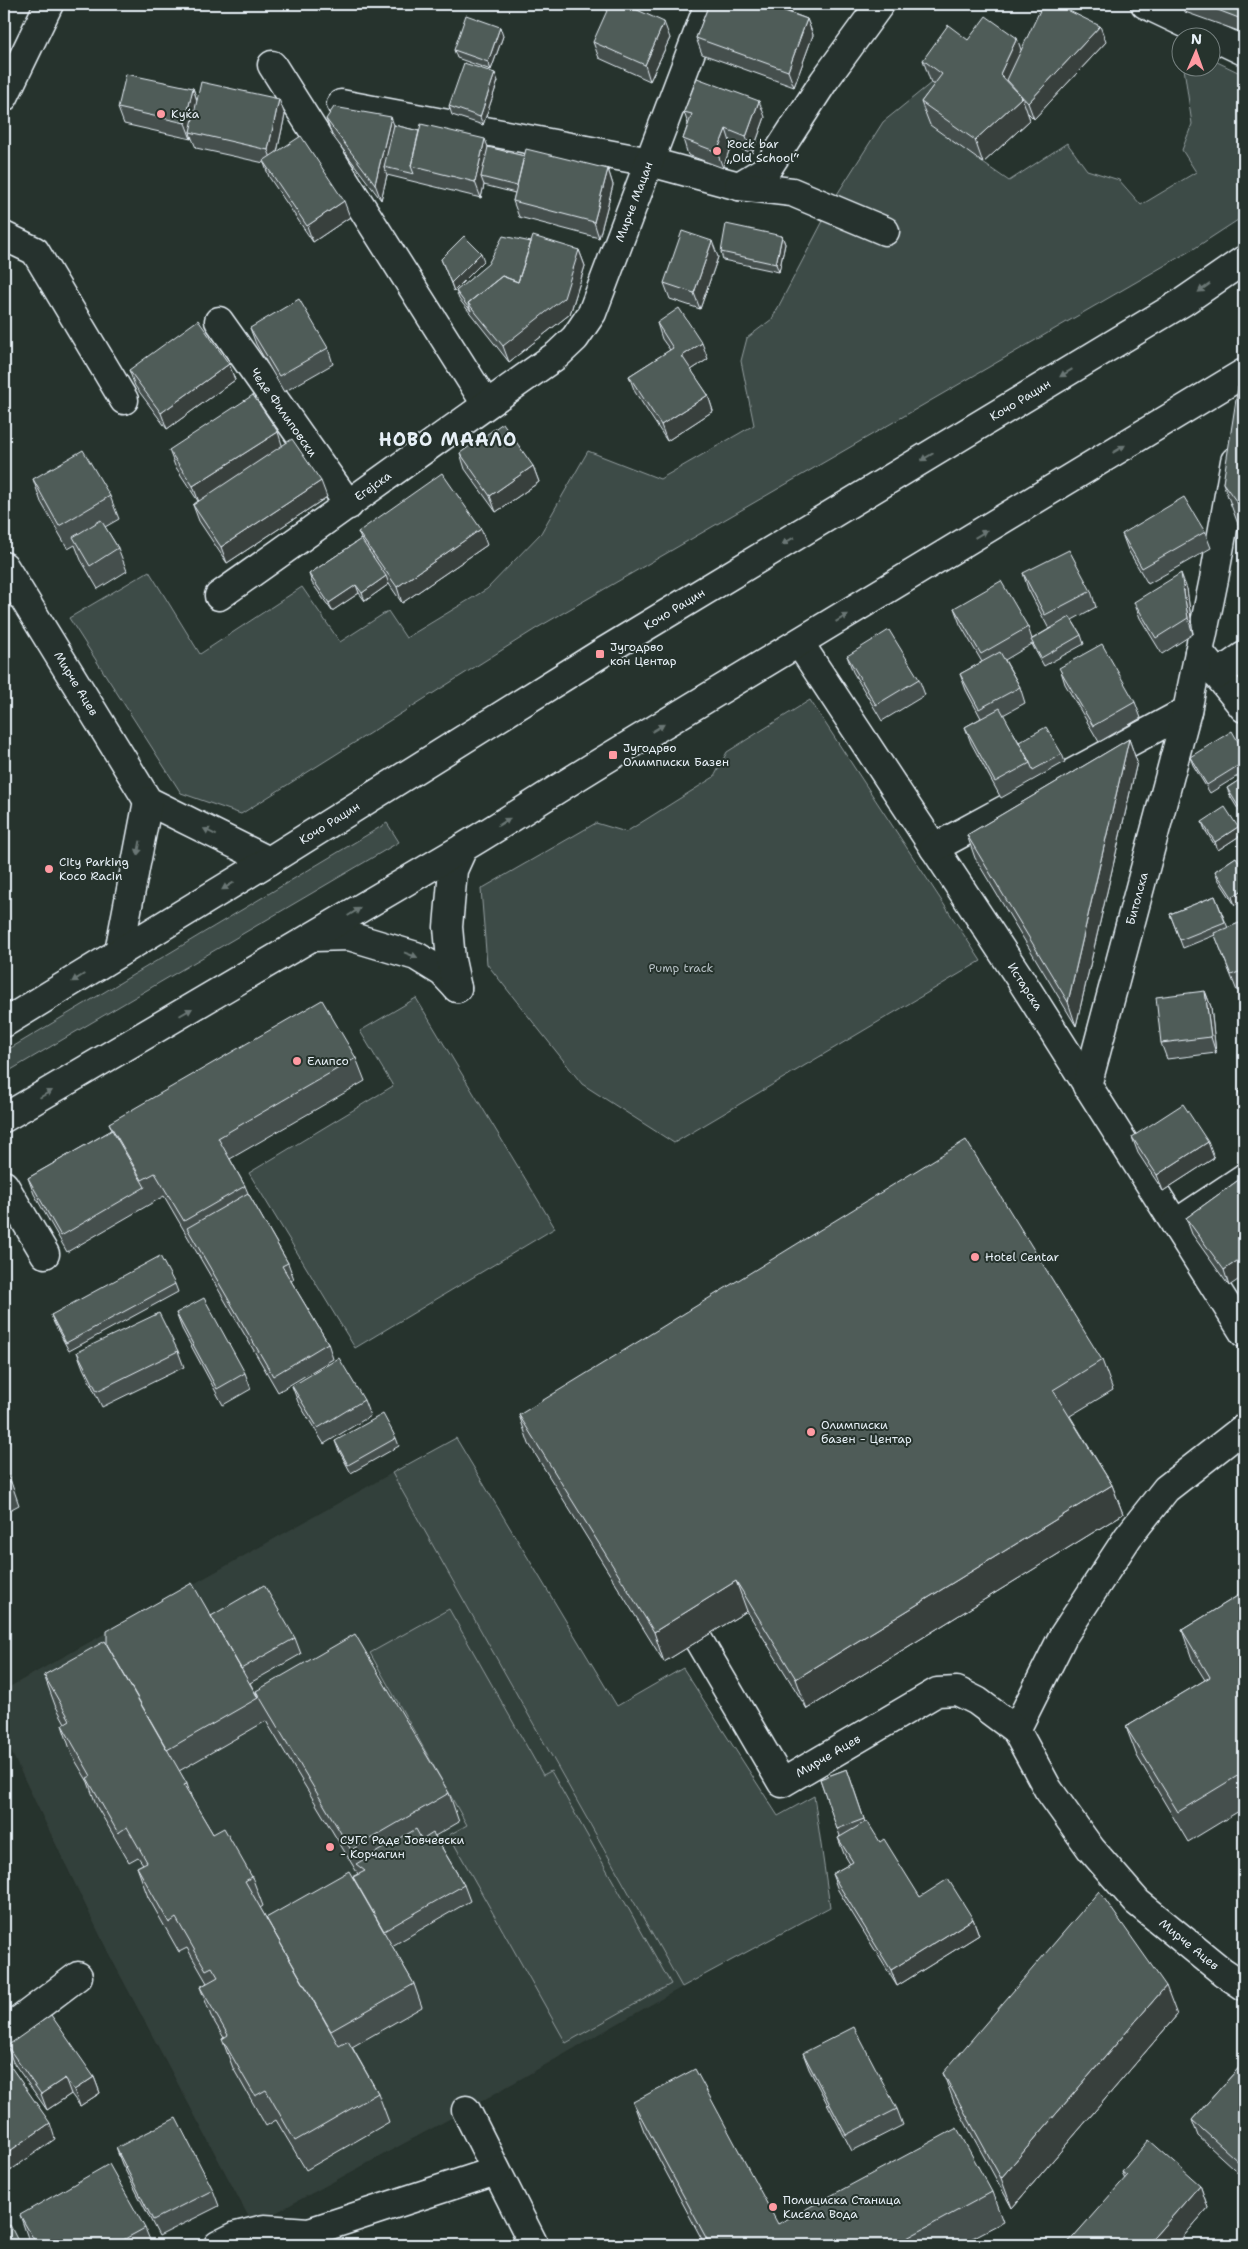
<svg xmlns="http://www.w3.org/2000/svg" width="1248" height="2249" font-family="'Shantell Sans',sans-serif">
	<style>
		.built { fill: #333f3a }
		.green { fill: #3e4b47; stroke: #939ea0 }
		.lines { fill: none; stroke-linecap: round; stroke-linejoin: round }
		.minor-casing { stroke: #e8f1f8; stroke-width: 31 }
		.minor { stroke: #26332d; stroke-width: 28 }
		.wall { fill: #454f4d; stroke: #e8f1f8; fill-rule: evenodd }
		.shaded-wall { fill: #38403e; stroke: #e8f1f8 }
		.building { fill: #505c59; stroke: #e8f1f8 }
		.oneway { fill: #6a7674 }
		.poi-dot { fill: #ff9aa2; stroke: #26332d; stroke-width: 2 }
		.labels { text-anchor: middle; stroke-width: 4; stroke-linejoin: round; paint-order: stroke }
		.poi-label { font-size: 12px; fill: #e8f1f8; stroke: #26332d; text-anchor: start }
		.street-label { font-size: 12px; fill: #e8f1f8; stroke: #26332d }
		.park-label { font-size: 12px; fill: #b5bfc3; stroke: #26332d }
		.district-label { font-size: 18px; font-weight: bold; letter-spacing: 1px; fill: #e8f1f8; stroke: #26332d }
	</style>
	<rect width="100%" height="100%" fill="#26332d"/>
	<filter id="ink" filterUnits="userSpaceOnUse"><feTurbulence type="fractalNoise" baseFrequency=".02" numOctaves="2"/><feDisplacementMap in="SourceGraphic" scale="10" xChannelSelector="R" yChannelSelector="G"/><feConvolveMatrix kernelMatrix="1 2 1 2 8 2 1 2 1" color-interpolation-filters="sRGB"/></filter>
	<g filter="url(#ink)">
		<path class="built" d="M392 1473 682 1987 466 2110 253 2225 110 1956 4 1737V1690Z"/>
		<path class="green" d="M1211 59 1244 75V216L1195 248 537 628 241 814 181 793 69 618 149 571 200 654 302 587 340 642 388 611 406 638 487 589 541 533 588 451 660 479 754 425 741 361 747 338 772 319 836 196 883 122 931 83 950 97 983 163 1009 181 1067 143 1087 170 1119 180 1141 205 1196 172 1182 150 1192 124 1184 68H1210Z
			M810 700 981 961 674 1143 582 1084 487 964 481 889 596 823 626 832 714 777 727 752Z
			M387 823 399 842 4 1074V1052Z
			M416 998 555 1228 355 1348 249 1173 393 1086 360 1031Z
			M456 1438 617 1706 683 1668 778 1816 814 1796 830 1907 682 1987 392 1473Z
			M449 1609 543 1775 551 1771 671 1984 566 2043 449 1835 467 1825 370 1653Z"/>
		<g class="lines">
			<g class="minor-casing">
				<g id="minor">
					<path d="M1145 4 1244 51"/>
					<path d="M272 65 486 404"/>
					<path d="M4 97 49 4"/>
					<path d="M341 104 650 162 739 186 767 169 824 81 880 4"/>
					<path d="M739 186 792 192 885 231"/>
					<path d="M4 236 35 251 124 400"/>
					<path id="s1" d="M219 321 349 505"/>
					<path id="s2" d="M4 566 148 801 269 861"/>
					<path id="s3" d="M219 596C333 516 444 434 557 355L575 338 592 313 709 4"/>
					<path id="s4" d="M800 644 1021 980 1244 1333"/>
					<path d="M1199 652 1244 708"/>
					<path d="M1217 675 1244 656"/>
					<path d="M934 848 1187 711"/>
					<path d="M314 937 349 936 416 956 442 972 457 988"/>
					<path d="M119 952 148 801"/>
					<path d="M457 988 451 960 448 927 453 870 463 848"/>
					<path id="s5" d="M4 1023 269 861 600 654 1183 302 1244 260"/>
					<path id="s6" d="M1087 1086 1187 711 1214 579 1235 461"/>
					<path d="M4 1118C157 1029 309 939 461 849 513 818 564 784 616 753 826 627 1035 500 1244 373"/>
					<path d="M4 1185 45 1254"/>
					<path d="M1175 1224 1244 1178"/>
					<path id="s7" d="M1244 1428 1166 1489 1128 1537 1063 1636 1016 1730 1048 1789 1091 1849 1137 1902 1223 1972 1244 1986"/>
					<path id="s8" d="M699 1641 782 1783 937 1692 957 1691 977 1701 1016 1730"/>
					<path d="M4 2032 78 1976"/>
					<path d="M466 2110 534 2245"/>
					<path d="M218 2245 236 2236 264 2229 309 2232 496 2171"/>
				</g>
			</g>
			<use href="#minor" class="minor"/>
		</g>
		<path class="wall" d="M709 4H795L792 12 773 5V6L807 19 813 35 794 87 702 54 696 38Z
			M1182 4H1244V33L1185 12Z
			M503 36 491 70 457 58 454 50Z
			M670 38 650 81 599 58 593 42Z
			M968 40 1021 50 1106 42 1034 119 1027 112 1030 120 983 163 930 125 921 102 934 85 931 83 923 60Z
			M498 81 483 125 452 115 449 106Z
			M193 88 197 100 285 115 277 152 350 217 313 242 269 177 264 163 196 148 191 136V139L124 124 118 108Z
			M684 112 765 117 752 153 731 145 723 168 688 155 683 139 688 124Z
			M326 119 394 125 524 156 608 169 613 185 599 238 519 217 513 201 515 193 484 185 481 198 387 175 381 200 332 135Z
			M782 236 785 244 779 272 723 260 721 252Z
			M531 242 579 250 585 266 570 314 509 362 459 299 456 291Z
			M718 257 700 309 670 299 664 283Z
			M441 259 484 261 454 291Z
			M657 323 708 359 691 370 708 395 713 411 667 441 635 392 629 376 670 350 662 339Z
			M250 328 328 348 333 364 284 392 256 344Z
			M229 364 235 380 167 429 135 386 129 370Z
			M1244 383V538L1242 535 1223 483Z
			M283 446 327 497 227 563 199 521 193 505 198 501 175 466 169 450Z
			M460 453 533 466 539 482 496 512 465 469Z
			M33 479 110 496 119 519 105 527 118 548 127 571 98 589 81 560 75 545 68 549 41 502Z
			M358 532 487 545 402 603 389 584 365 601 359 593 332 611 312 583 309 574 361 539Z
			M1205 532 1211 548 1148 584 1128 550 1122 534Z
			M1023 573 1091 591 1096 607 1072 620 1081 635 1084 644 1044 666 1034 648 1032 644 1005 660 1020 687 1025 703 1003 715 1019 742 1062 754 1065 762 1001 798 971 743 965 727 981 718 966 690 960 674 982 662 960 624 954 608 1028 627 1032 639 1049 629 1028 589Z
			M1187 589 1193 634 1162 654 1140 618 1134 602Z
			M847 656 919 679 925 695 882 721 853 672Z
			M1060 668 1135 702 1141 718 1099 742 1065 684Z
			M1129 739 1137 762 1076 1026 975 858 967 835Z
			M1244 752V772L1210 793 1193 765 1190 757Z
			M1244 777V819L1230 796 1227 788Z
			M1202 822 1238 827 1241 835 1218 850 1205 830Z
			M1236 857 1235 905 1218 879 1215 871Z
			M1215 896 1228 928 1244 921V988L1237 991 1215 935 1183 948 1170 914Z
			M1205 991 1211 1007 1216 1053 1167 1059 1161 1043Z
			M356 1058 365 1081 230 1159 245 1186 248 1193 288 1263 294 1279 291 1281 328 1343 333 1359 278 1392 164 1196 67 1252 34 1194 28 1178 112 1130 109 1123Z
			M1244 1086V1104L1241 1099 1238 1091Z
			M1132 1137 1214 1158 1163 1191 1138 1153Z
			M1244 1176 1229 1286 1192 1234 1186 1218Z
			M175 1284 178 1292 69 1351 54 1323 51 1315Z
			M176 1313 245 1373 251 1389 223 1405 182 1329Z
			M178 1351 184 1367 102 1407 83 1368 77 1352Z
			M1102 1360 1113 1390 1070 1416 1112 1485 1123 1514 807 1709 747 1611 664 1662 529 1444 519 1415Z
			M292 1386 364 1400 370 1416 324 1444 298 1402Z
			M396 1438 399 1446 351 1473 338 1449 335 1441Z
			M4 1469 11 1482 19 1505 4 1513Z
			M1244 1592V1808L1188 1842 1137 1756 1126 1727 1205 1680 1192 1659 1182 1630Z
			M211 1616 295 1638 301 1654 250 1683 258 1698 256 1691 449 1793 459 1822 435 1836 464 1885 470 1901 392 1946 414 1984 422 2007 352 2047 378 2093 389 2122 306 2170 276 2120 266 2126 233 2068 222 2039 224 2038 211 2016 200 1987 207 1983 187 1948 179 1952 148 1897 137 1867 143 1864 138 1857 129 1862 97 1807 88 1782 72 1755 62 1725 65 1723 55 1705 44 1675 107 1645ZM266 1721 358 1874 266 1918 260 1908 263 1906 252 1877 213 1834 192 1799 187 1784 179 1771Z
			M847 1769 865 1822 920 1897 973 1919 979 1935 897 1986 838 1890 832 1874 850 1864 844 1854 838 1838 840 1836 820 1779Z
			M1177 2015 1012 2208 954 2102 943 2073Z
			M7 2046 94 2077 100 2093 80 2106 71 2094 47 2110 13 2062Z
			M803 2053 897 2109 903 2125 852 2151 809 2069Z
			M1244 2062V2178L1198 2136 1192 2120Z
			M633 2102 778 2224 992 2192 1003 2222 959 2245H705L644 2131Z
			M116 2148 213 2190 219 2206 159 2236 122 2164Z
			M1122 2172 1200 2185 1208 2208 1176 2245H1066L1125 2180Z
			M20 2215 145 2228 152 2245H32L28 2238Z"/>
		<path class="shaded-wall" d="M789 4H795L792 12Z
			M807 19 813 35 794 87 788 71Z
			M664 22 670 38 650 81 645 65Z
			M1100 26 1106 42 1034 119 1028 103Z
			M500 27 503 36 491 70 488 62Z
			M1017 38 1025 61 1011 92 1000 74Z
			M495 73 498 81 483 125 480 117Z
			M193 88 198 104 190 132 191 136V139L185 123Z
			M1022 97 1030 120 983 163 975 140Z
			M279 99 285 115 274 166 268 150Z
			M759 101 765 117 752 153 746 137Z
			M391 117 397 133 384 167 387 175 381 200 375 184Z
			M726 129 731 145 723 168 717 152Z
			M485 139 491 155 481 177 484 185 481 198 475 182Z
			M608 169 613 185 599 238 594 222Z
			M344 201 350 217 313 242 307 226Z
			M782 236 785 244 779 272 776 264Z
			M712 241 718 257 700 309 694 293Z
			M579 250 585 266 570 314 509 362 503 346Z
			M481 253 484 261 454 291 451 283Z
			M702 343 708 359 688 372 682 356Z
			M229 364 235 380 167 429 161 413Z
			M708 395 713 411 667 441 661 425Z
			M278 432 283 448 199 502 193 486Z
			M533 466 539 482 496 512 490 496Z
			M321 481 327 497 227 563 221 547Z
			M481 529 487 545 402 603 397 587Z
			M1181 573 1187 589 1193 634 1188 618Z
			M386 576 389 584 365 601 362 593Z
			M356 585 359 593 332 611 329 603Z
			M1129 739 1137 762 1076 1026 1068 1002Z
			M1238 827 1241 835 1218 850 1215 842Z
			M1244 889V899L1235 905 1232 897Z
			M1205 991 1211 1007 1216 1053 1211 1037Z
			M1208 1142 1214 1158 1163 1191 1157 1175Z
			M1244 1256V1276L1229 1286 1224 1270Z
			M1112 1485 1123 1514 807 1709 796 1679Z
			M736 1581 747 1611 664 1662 654 1632Z
			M973 1919 979 1935 897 1986 891 1970Z
			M1166 1986 1177 2015 1012 2208 1001 2178Z
			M94 2077 100 2093 80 2106 74 2090Z
			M65 2078 71 2094 47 2110 41 2094Z
			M50 2123 55 2139 4 2175V2155Z
			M1244 2162V2171L1242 2165Z
			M1200 2185 1208 2208 1176 2245H1147Z"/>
		<path class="building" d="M610 4H624L664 22 645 65 593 42Z
			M709 4H765L807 19 788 71 696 38Z
			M1043 4H1055L1100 26 1028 103 1007 80Z
			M1202 4H1244V20Z
			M466 15 500 27 488 62 454 50Z
			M986 16 1017 38 1000 74 1022 97 975 140 921 102 942 74 923 60 948 25 968 40Z
			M464 63 495 73 480 117 449 106Z
			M126 74 193 88 185 123 118 108Z
			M697 78 759 101 746 137 726 129 717 152 683 139 692 114 684 112Z
			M201 82 279 99 268 150 190 132Z
			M334 107 391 117 375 184 326 119Z
			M421 124 485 139 475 182 411 166Z
			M394 125 419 131 411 166 414 174 384 167Z
			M301 136 344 201 307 226 263 161Z
			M488 147 524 156 517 186 481 177Z
			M526 149 608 169 594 222 513 201Z
			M726 224 782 236 776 264 721 252Z
			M682 231 712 241 694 293 664 283Z
			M464 236 481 253 451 283 441 259Z
			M503 236 531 242 518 282 502 276 468 303 471 311 456 291 488 264Z
			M533 236 579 250 564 298 503 346 468 303 502 276 518 282Z
			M299 299 328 348 279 376 250 328Z
			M679 308 702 343 682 356 708 395 661 425 629 376 673 348 657 323Z
			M198 320 229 364 161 413 129 370Z
			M1244 383V512L1223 483 1238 387Z
			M253 395 278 432 193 486 169 450Z
			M503 423 533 466 490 496 460 453Z
			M292 439 321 481 221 547 193 505Z
			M83 450 110 496 59 526 33 479Z
			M442 473 481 529 397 587 358 532Z
			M1184 497 1205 532 1142 568 1122 534Z
			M101 520 118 548 90 566 73 537Z
			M361 539 386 576 362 593 356 585 329 603 309 574Z
			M1069 550 1091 591 1045 615 1023 573Z
			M1181 573 1188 618 1156 638 1134 602Z
			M1001 581 1028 627 981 654 954 608Z
			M1070 617 1081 635 1041 658 1031 640Z
			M889 630 919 679 876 705 847 656Z
			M1102 644 1135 702 1093 726 1059 668Z
			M1000 652 1020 687 979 709 960 674Z
			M1000 708 1030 763 995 782 965 727Z
			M1046 727 1062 754 1033 770 1030 763 1019 742Z
			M1232 731 1244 752V762L1207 785 1190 757Z
			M1129 739 1068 1002 967 835Z
			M1244 777V815L1227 788Z
			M1225 807 1238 827 1215 842 1202 822Z
			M1236 857 1244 870V889L1232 897 1215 871Z
			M1215 896 1225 922 1180 940 1170 914Z
			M1244 921V970L1231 975 1214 933Z
			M1205 991 1211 1037 1161 1043 1156 997Z
			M322 1000 356 1058 218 1138 245 1186 184 1221 155 1173 142 1180 109 1123Z
			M1244 1086V1100L1238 1091Z
			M1183 1104 1208 1142 1157 1175 1132 1137Z
			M112 1130 145 1187 61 1236 28 1178Z
			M966 1140 1102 1360 1053 1390 1112 1485 796 1679 736 1581 654 1632 519 1415Z
			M1244 1176V1256L1224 1270 1186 1218Z
			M248 1193 288 1263 282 1266 328 1343 273 1376 187 1228Z
			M160 1256 175 1284 66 1343 51 1315Z
			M204 1298 245 1373 217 1389 176 1313Z
			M159 1313 178 1351 97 1391 77 1352Z
			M339 1358 364 1400 318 1428 292 1386Z
			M383 1414 396 1438 348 1465 335 1441Z
			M4 1469 11 1482 4 1485Z
			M192 1583 258 1698 167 1750 107 1645V1631Z
			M264 1585 295 1638 241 1669 211 1616Z
			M1244 1592V1772L1178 1812 1126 1727 1210 1677 1182 1630Z
			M355 1634 449 1793 351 1850 256 1691Z
			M105 1641 187 1784 184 1785 213 1834 224 1828 252 1877 245 1881 339 2046 348 2041 378 2093 295 2141 266 2090 255 2096 222 2039 228 2035 200 1987 218 1977 212 1967 206 1970 176 1918 169 1923 137 1867 147 1862 127 1827 118 1833 87 1778 91 1776 62 1725 70 1720 44 1675Z
			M847 1769 864 1819 837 1829 820 1779Z
			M867 1821 880 1842 884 1839 920 1897 948 1879 973 1919 891 1970 832 1874 853 1862 838 1838Z
			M416 1829 422 1840 433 1833 464 1885 384 1931 353 1877 365 1871 356 1864Z
			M349 1871 414 1984 331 2031 266 1918Z
			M1099 1891 1166 1986 1001 2178 943 2073Z
			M51 2015 94 2077 74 2090 65 2078 41 2094 7 2046Z
			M854 2027 897 2109 846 2135 803 2053Z
			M4 2057 50 2123 4 2155Z
			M1244 2062V2162L1242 2165 1192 2120Z
			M695 2069 778 2224 957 2128 992 2192 894 2245H710L633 2102Z
			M176 2118 213 2190 153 2220 116 2148Z
			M1149 2140 1200 2185 1147 2245H1066L1127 2176 1122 2172Z
			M109 2164 145 2228 114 2245H37L20 2215Z
			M10 2225 20 2245H4V2228Z"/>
		<defs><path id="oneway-solid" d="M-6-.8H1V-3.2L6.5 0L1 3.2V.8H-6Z" transform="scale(1.25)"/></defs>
		<g class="oneway">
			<use href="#oneway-solid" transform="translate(1204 288) rotate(145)"/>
			<use href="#oneway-solid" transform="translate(1066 373) rotate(149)"/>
			<use href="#oneway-solid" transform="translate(1119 449) rotate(-31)"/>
			<use href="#oneway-solid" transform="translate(927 457) rotate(149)"/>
			<use href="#oneway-solid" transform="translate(981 534) rotate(-31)"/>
			<use href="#oneway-solid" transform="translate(788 541) rotate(149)"/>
			<use href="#oneway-solid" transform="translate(842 618) rotate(-31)"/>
			<use href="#oneway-solid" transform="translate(658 728) rotate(-31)"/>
			<use href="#oneway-solid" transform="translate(504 822) rotate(-32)"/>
			<use href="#oneway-solid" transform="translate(210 832) rotate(-153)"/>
			<use href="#oneway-solid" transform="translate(139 848) rotate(101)"/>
			<use href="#oneway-solid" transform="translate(228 886) rotate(149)"/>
			<use href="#oneway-solid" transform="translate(354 912) rotate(-32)"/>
			<use href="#oneway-solid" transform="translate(411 955) rotate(21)"/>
			<use href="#oneway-solid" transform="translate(78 978) rotate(148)"/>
			<use href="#oneway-solid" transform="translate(186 1012) rotate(-30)"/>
			<use href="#oneway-solid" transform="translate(46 1094) rotate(-30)"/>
		</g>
	</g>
	<g class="poi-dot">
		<circle cx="161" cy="114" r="5"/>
		<circle cx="717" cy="151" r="5"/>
		<rect x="595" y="649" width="10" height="10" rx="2.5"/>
		<rect x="608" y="750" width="10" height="10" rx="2.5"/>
		<circle cx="49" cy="869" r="5"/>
		<circle cx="297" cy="1061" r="5"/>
		<circle cx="975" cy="1257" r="5"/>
		<circle cx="811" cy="1432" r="5"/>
		<circle cx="330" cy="1847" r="5"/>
		<circle cx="773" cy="2207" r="5"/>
	</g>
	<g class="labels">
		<g class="poi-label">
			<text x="171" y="118">Kуќа</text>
			<text x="727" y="148">Rock bar<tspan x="727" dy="14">„Old School“</tspan></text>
			<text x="610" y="651">Југодрво<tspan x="610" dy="14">кон Центар</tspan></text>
			<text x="623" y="752">Југодрво<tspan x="623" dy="14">Олимписки Базен</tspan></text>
			<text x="59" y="866">City Parking<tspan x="59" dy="14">Koco Racin</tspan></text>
			<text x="307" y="1065">Елипсо</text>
			<text x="985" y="1261">Hotel Centar</text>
			<text x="821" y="1429">Олимписки<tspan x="821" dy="14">базен - Центар</tspan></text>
			<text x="340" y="1844">СУГС Раде Јовчевски<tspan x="340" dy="14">- Корчагин</tspan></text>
			<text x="783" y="2204">Полициска Станица<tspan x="783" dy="14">Кисела Вода</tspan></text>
		</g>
		<g class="street-label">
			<text dy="4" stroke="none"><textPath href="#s3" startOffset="589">Мирче Мацан</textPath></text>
			<text dy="4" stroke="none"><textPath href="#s5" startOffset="1192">Кочо Рацин</textPath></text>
			<text dy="4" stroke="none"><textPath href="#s1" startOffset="112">Чеде Филиповски</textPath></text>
			<text dy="4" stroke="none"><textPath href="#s3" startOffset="189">Егејска</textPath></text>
			<text dy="4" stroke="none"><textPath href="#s5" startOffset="788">Кочо Рацин</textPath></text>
			<text dy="4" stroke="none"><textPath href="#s2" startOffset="138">Мирче Ацев</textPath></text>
			<text dy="4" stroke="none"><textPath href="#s5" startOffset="382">Кочо Рацин</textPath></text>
			<text dy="4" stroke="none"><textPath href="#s6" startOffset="194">Битолска</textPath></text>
			<text dy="4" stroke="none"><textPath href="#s4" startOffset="410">Истарска</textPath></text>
			<text dy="4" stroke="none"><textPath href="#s8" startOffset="218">Мирче Ацев</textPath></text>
			<text dy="4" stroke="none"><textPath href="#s7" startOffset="662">Мирче Ацев</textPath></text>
		</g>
		<g class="park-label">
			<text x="681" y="972">Pump track</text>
		</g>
		<g class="district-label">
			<text x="448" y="446">НОВО МААЛО</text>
		</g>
	</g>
	<rect width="1248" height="2249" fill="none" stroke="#26332d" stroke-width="20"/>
	<rect x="10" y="10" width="1228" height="2229" fill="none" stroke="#e8f1f8" stroke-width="2" filter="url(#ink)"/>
	<g transform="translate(1196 52) rotate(2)"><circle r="24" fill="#26332d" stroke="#747f7e"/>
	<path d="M0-4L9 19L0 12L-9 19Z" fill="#ff9aa2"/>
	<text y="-8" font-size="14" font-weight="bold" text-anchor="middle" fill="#e8f1f8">N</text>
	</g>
</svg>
